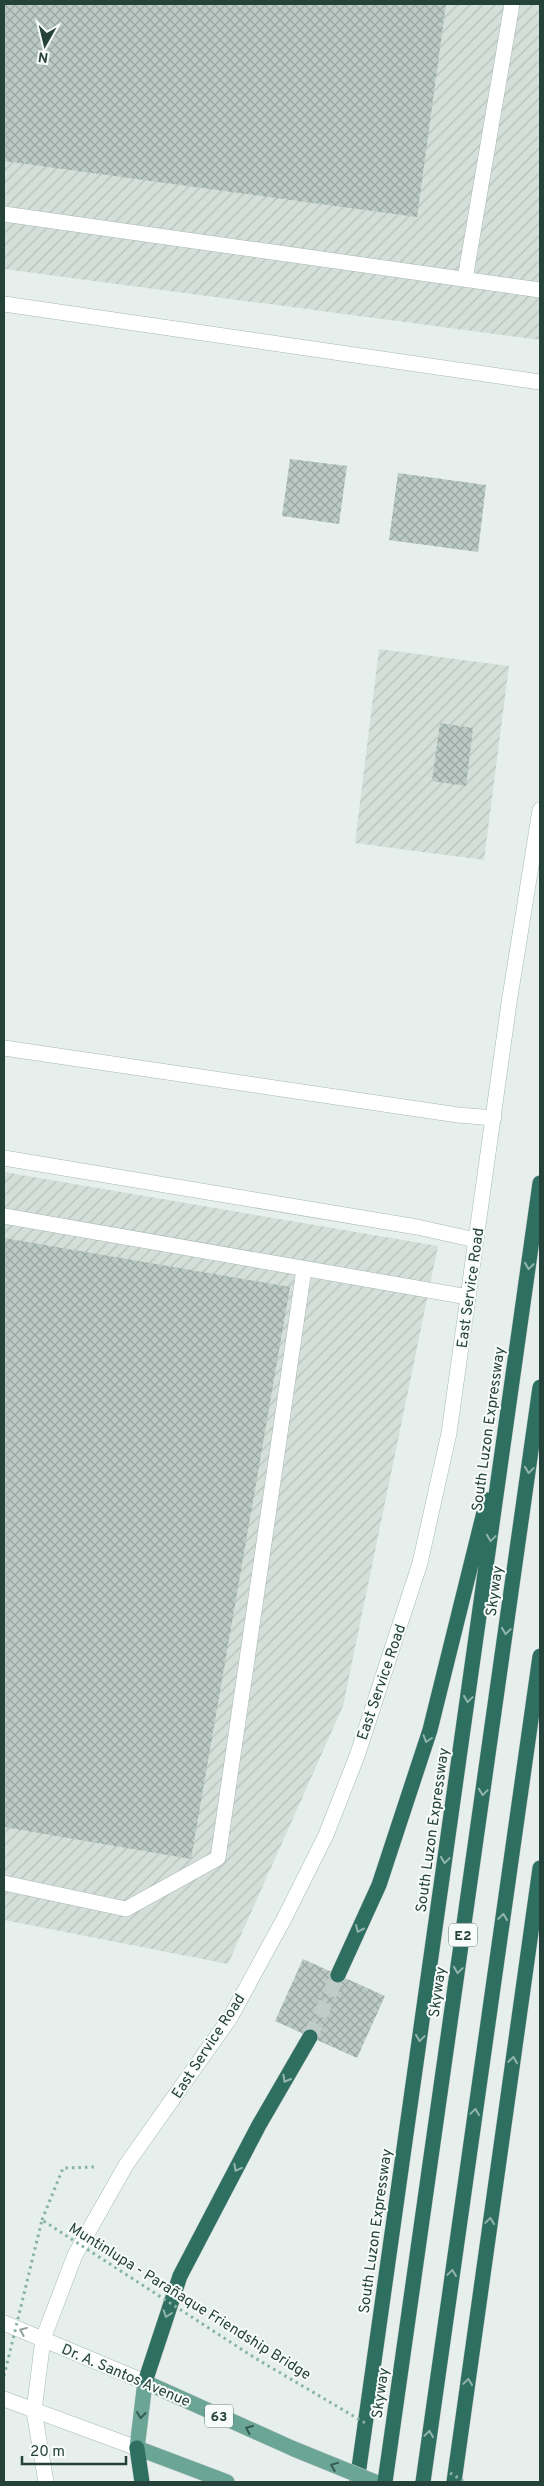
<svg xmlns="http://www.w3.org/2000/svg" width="544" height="2486" font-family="Overpass,sans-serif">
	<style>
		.industrial { fill: url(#industrial-furrows) }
		.building { fill: url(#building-cross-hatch) }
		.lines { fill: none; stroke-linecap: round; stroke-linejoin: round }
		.motorway-tunnel { stroke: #bfccc8; stroke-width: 15; stroke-dasharray: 15 8; stroke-linecap: butt }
		.service-casing { stroke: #a8b8b2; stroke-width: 16 }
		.secondary-casing { stroke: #a4bbb3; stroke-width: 16 }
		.primary-casing { stroke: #c2cac8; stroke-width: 16 }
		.motorway-casing { stroke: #c2cac8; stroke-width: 16 }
		.path { stroke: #86b3a5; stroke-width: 3; stroke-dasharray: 2.5 4; stroke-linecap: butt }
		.service { stroke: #fff; stroke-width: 15 }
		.secondary { stroke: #fff; stroke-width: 15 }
		.primary { stroke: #6aa596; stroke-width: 15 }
		.motorway { stroke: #2f6f62; stroke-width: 15 }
		.primary-bridge-casing { stroke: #c2cac8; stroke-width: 16; stroke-linecap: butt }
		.motorway-bridge-casing { stroke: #c2cac8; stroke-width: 16; stroke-linecap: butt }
		.path-bridge { stroke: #86b3a5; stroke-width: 3; stroke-dasharray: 2.5 4; stroke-linecap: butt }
		.primary-bridge { stroke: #6aa596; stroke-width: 15 }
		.motorway-bridge { stroke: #2f6f62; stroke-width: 15 }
		.oneway { stroke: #93b5ae }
		.oneway2 { stroke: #92a09c }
		.oneway3 { stroke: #365b51 }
		.labels { text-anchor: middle; stroke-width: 4; stroke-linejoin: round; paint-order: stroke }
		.shield { fill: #f7fbf9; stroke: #637a73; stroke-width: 1 }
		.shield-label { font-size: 14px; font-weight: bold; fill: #24423a }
		.street-label { font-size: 15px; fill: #24423a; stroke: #f7fbf9 }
	</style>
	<defs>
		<pattern id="industrial-furrows" width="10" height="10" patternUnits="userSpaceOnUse" patternTransform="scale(1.25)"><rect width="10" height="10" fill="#d4dfda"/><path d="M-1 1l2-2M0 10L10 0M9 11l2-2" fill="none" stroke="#b6c1bc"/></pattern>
		<pattern id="building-cross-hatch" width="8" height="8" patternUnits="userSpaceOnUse" patternTransform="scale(1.25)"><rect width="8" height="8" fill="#bbcac4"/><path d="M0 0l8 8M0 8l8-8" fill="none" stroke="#98a6a0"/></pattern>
	</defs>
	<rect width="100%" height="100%" fill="#e6efeb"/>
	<path class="industrial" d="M4 4H540V340L4 269Z
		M379 649 509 666 484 860 355 843Z
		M4 1172 438 1246 343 1706 228 1964 4 1920Z"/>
	<path class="building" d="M4 4H446L417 217 4 161Z
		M290 459 347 466 339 524 282 516Z
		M398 473 486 485 478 552 389 540Z
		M440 723 473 728 466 786 432 781Z
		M4 1238 290 1287 191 1859 4 1827Z
		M303 1959 385 1996 357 2058 275 2021Z"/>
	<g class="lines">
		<path class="motorway-tunnel" d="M310 2037 338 1975"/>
		<g class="service-casing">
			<path id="service" d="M4 214 540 290
				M465 279 512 4
				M4 304 540 382
				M4 1048 458 1115 494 1118
				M4 1158 417 1227 476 1240
				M4 1216 468 1297
				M4 1883 126 1909 218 1858 304 1269"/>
		</g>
		<g class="secondary-casing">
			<path id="secondary" d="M4 2323 145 2382
				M4 2399 137 2448
				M46 2482 34 2411 43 2339 75 2255 126 2165 230 2018 285 1917 326 1835 357 1756 420 1563 449 1433 509 1003 540 810"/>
		</g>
		<g class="primary-casing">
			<path id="primary" d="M227 2482 137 2448 145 2382 294 2449"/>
		</g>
		<g class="motorway-casing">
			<path id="motorway" d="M338 1975 379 1885 430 1730 487 1500
				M145 2382 180 2276 259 2125 310 2037
				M137 2448 142 2482
				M357 2482 540 1183
				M454 2482 540 1868"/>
		</g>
		<path class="path" d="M42 2220 63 2168 95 2167"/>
		<use href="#service" class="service"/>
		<use href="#secondary" class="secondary"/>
		<use href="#primary" class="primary"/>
		<use href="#motorway" class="motorway"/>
		<g class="primary-bridge-casing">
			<path id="primary-bridge" d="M294 2449 375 2482"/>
		</g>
		<g class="motorway-bridge-casing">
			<path id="motorway-bridge" d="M385 2482 540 1387
				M423 2482 540 1656"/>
		</g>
		<path class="path-bridge" d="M4 2376 42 2220 255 2358 367 2424
			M450 2473 465 2482"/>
		<use href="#primary-bridge" class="primary-bridge"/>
		<use href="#motorway-bridge" class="motorway-bridge"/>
	</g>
	<defs><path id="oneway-chevron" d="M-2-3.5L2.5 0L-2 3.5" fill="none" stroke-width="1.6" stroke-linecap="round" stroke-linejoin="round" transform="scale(1.25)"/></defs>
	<g class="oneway">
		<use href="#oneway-chevron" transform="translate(529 1266) rotate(98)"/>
		<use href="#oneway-chevron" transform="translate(529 1470) rotate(98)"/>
		<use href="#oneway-chevron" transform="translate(491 1538) rotate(98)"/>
		<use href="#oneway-chevron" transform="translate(506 1631) rotate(98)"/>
		<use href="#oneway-chevron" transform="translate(468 1699) rotate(98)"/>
		<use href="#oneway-chevron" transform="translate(427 1739) rotate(108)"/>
		<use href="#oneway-chevron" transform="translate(483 1792) rotate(98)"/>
		<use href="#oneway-chevron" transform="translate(445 1860) rotate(98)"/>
		<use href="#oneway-chevron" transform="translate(503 1917) rotate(-82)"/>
		<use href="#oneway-chevron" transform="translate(359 1929) rotate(114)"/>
		<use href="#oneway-chevron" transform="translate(458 1970) rotate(98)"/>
		<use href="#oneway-chevron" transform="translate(420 2038) rotate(98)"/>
		<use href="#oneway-chevron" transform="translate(513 2060) rotate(-82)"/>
		<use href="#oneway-chevron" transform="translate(286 2079) rotate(120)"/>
		<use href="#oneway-chevron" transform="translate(475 2112) rotate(-82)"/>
		<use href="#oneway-chevron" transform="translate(237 2168) rotate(118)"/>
		<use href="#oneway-chevron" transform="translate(490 2221) rotate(-82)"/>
		<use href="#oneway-chevron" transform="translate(452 2273) rotate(-82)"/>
		<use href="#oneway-chevron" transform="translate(167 2314) rotate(108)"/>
		<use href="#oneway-chevron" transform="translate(468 2382) rotate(-82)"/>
		<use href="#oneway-chevron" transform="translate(429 2434) rotate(-82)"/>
	</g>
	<use class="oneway2" href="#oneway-chevron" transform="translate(23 2331) rotate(-158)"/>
	<g class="oneway3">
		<use href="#oneway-chevron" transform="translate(141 2415) rotate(97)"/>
		<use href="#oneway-chevron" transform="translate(249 2429) rotate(-156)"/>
		<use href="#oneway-chevron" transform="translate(334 2466) rotate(-158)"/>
	</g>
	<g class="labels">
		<g class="shield">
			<rect x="449" y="1923.5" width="28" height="23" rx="4"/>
			<rect x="205" y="2404.5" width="28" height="23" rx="4"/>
		</g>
		<g class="shield-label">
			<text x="463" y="1940">E2</text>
			<text x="219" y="2421">63</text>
		</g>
		<g class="street-label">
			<text transform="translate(470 1288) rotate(-82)" y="5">East Service Road</text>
			<text transform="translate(488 1429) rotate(-82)" y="5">South Luzon Expressway</text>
			<text transform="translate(494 1591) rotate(-82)" y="5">Skyway</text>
			<text transform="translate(381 1682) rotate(-71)" y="5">East Service Road</text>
			<text transform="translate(432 1830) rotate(-82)" y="5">South Luzon Expressway</text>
			<text transform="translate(437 1992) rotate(-82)" y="5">Skyway</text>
			<text transform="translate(208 2046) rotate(-57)" y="5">East Service Road</text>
			<text transform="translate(375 2231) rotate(-82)" y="5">South Luzon Expressway</text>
			<text transform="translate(190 2301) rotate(32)" y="5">Muntinlupa - Parañaque Friendship Bridge</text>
			<text transform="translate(126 2375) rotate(23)" y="5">Dr. A. Santos Avenue</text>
			<text transform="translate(380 2393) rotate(-82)" y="5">Skyway</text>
		</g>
	</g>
	<rect width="544" height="2486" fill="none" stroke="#24423a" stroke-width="10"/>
	<g transform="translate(45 45) rotate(188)" stroke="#f7fbf9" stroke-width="4" paint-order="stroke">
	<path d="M0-4L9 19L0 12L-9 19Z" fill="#24423a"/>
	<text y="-8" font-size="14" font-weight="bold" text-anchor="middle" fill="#24423a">N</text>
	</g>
	<path d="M22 2456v8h104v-8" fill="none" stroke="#24423a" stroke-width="2.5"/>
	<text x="30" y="2456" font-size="15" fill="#24423a" stroke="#f7fbf9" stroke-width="4" paint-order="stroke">20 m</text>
</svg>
